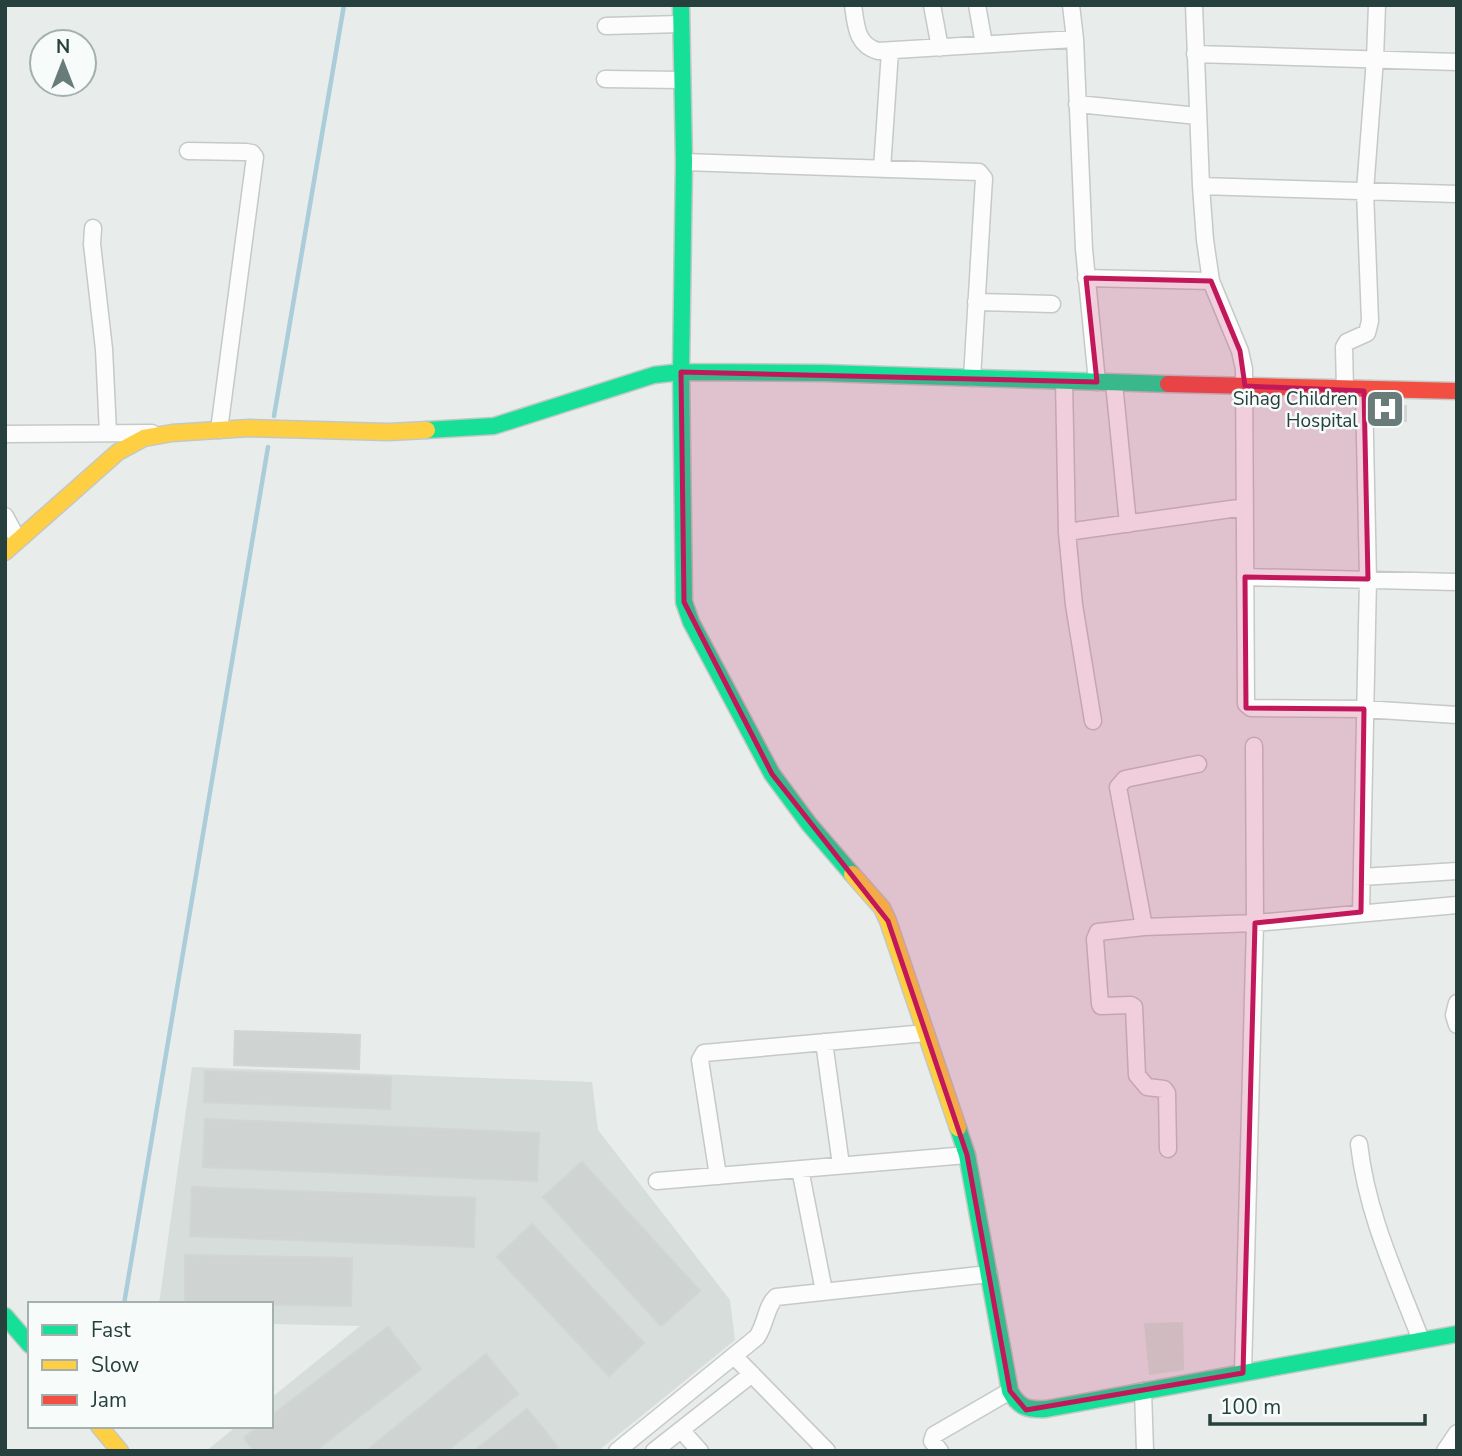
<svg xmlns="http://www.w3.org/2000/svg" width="1462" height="1456" font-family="'Nunito Sans',sans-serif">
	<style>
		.built { fill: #d6dddb }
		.green { fill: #d2e4da }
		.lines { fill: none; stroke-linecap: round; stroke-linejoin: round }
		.stream { stroke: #abccd9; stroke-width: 4.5 }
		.building { fill: #cfd3d2; stroke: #d1d5d4; stroke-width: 2 }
		.street-casing { stroke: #c5c9c8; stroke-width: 19 }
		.fast-casing { stroke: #c2c8c7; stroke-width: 19 }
		.slow-casing { stroke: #c2c8c7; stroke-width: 19 }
		.jam-casing { stroke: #c2c8c7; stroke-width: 19 }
		.street { stroke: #fcfcfc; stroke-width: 16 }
		.fast { stroke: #16e098; stroke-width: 16 }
		.slow { stroke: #ffcf43; stroke-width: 16 }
		.jam { stroke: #f24e42; stroke-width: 16 }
		.marked { fill: #c2185b; fill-opacity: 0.2; stroke: #c2185b; stroke-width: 5; stroke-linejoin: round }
		.labels { text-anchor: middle; stroke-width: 5; stroke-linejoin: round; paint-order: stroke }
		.poi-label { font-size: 19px; fill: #25403d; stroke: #f7fbf9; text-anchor: end }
	</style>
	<rect width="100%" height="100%" fill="#e8eceb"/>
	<path class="built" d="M192 1067 592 1082 598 1130 730 1300 735 1340 598 1451H206L237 1426H271V1398L360 1326 271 1324V1304H159Z"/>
	<path class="green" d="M1183 1322 1184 1370 1149 1375 1144 1323Z"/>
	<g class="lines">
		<path class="stream" d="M274 416 344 5
			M124 1304 268 447"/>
	</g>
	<path class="building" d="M1374 405 1406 406V421L1374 420Z
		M235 1031 360 1035 359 1069 234 1065Z
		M205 1071 391 1077 390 1109 204 1102Z
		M205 1119 539 1133 537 1181 203 1167Z
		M582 1162 700 1291 661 1326 543 1197Z
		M192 1187 475 1198 474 1247 190 1236Z
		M532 1224 644 1343 609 1376 497 1257Z
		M185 1255 352 1258 351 1306 185 1303Z
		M388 1327 421 1369 315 1451H254L244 1438 258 1426H271V1416Z
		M486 1354 518 1394 447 1451H366Z
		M527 1409 558 1447 553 1451H474Z"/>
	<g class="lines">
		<g class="street-casing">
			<path id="street" d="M853 5C856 25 856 45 878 51L1075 39
				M932 5 940 48
				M977 5 984 44
				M1071 5 1075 39 1084 249 1097 382
				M1194 5 1201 186 1205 240 1211 281 1240 351 1244 369 1246 704 1251 708 1364 709 1457 715
				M606 26 681 24
				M1195 54 1457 62
				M605 79 682 80
				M1077 104 1198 116
				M188 151 246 152 252 153 255 157 219 430
				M684 162 979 172 984 178 972 378
				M882 169 890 51
				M1201 186 1457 194
				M93 228 92 244 104 349 108 433
				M1086 278 1211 281
				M976 302 1052 304
				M1064 381 1067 532 1074 605 1093 721
				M1114 383 1128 524
				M1345 390 1344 347 1347 342 1367 333 1370 321 1365 191 1375 59 1377 5
				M5 434 152 433
				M5 516 18 540
				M1067 532 1245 507
				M1245 577 1457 582
				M1362 877 1457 871
				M1361 912 1368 579 1364 391
				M1144 927 1118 787 1125 779 1198 764
				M1457 1003 1454 1015 1457 1025
				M824 1042 841 1165
				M1359 1144C1367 1215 1396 1275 1421 1340
				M1168 1149 1167 1093 1164 1089 1147 1087 1137 1075 1134 1007 1131 1005 1101 1006 1100 1004 1095 939 1098 932 1144 927 1255 923 1457 905
				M800 1169 824 1291
				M718 1176 700 1060 704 1053 926 1033
				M657 1181 967 1155
				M734 1356 827 1451
				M1243 1373 1255 923 1254 746
				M1143 1391 1145 1451
				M681 1430 700 1451
				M617 1451 757 1337C766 1324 766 1306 776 1297L989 1274
				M654 1451 752 1374
				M940 1451 932 1441 934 1435 1010 1391
				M1445 1451 1457 1433"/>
		</g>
		<g class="fast-casing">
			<path id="fast" d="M681 5 684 162 681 372 684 602 691 622 772 774 809 824 852 874
				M427 430 494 426 654 375 681 372 825 373 1168 384
				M958 1128 967 1155 1010 1391C1019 1408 1028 1410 1046 1409L1457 1334
				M5 1316 30 1345"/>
		</g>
		<g class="slow-casing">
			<path id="slow" d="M5 552 118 452 144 438 172 433 249 428 389 432 427 430
				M852 874 882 908 888 921 958 1128
				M99 1426 120 1451"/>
		</g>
		<g class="jam-casing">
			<path id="jam" d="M1168 384 1457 391"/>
		</g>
		<use href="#street" class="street"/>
		<use href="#fast" class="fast"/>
		<use href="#slow" class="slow"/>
		<use href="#jam" class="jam"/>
	</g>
	<path class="marked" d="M1086 278 1211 281 1240 351 1245 386 1364 391 1368 579 1245 577 1246 708 1364 709 1361 912 1255 923 1243 1373 1026 1410 1010 1391 967 1155 888 921 772 774 684 602 681 372 1097 382Z"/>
	<defs>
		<g id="hospital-square" transform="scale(2.0125)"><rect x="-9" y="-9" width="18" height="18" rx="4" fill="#697c7a" stroke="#f7fbf9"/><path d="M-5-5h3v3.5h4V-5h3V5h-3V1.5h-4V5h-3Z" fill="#fff"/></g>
	</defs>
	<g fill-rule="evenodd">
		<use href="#hospital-square" x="1385" y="409"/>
	</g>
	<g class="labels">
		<g class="poi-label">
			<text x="1358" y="405">Sihag Children<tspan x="1358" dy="22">Hospital</tspan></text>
		</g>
	</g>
	<rect width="1462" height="1456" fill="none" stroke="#25403d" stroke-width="14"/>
	<rect x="28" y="1302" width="245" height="126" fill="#f7fbf9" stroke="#a3b0ae" stroke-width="2"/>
	<rect x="42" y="1325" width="35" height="10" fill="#16e098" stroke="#a3b0ae" stroke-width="2"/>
	<text x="91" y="1337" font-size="21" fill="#25403d">Fast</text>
	<rect x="42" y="1360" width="35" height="10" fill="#ffcf43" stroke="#a3b0ae" stroke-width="2"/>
	<text x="91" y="1372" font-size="21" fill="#25403d">Slow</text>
	<rect x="42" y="1395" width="35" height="10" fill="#f24e42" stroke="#a3b0ae" stroke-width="2"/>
	<text x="91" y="1407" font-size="21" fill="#25403d">Jam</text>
	<g transform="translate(63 63)"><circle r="33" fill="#f7fbf9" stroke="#a3b0ae" stroke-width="2"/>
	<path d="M0-5L12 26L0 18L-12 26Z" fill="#697c7a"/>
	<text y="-10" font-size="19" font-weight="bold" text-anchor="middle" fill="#25403d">N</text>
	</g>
	<path d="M1210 1414v10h215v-10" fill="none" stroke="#25403d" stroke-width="3.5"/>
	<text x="1220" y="1414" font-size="21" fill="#25403d" stroke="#f7fbf9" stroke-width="5" paint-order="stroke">100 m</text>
</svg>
